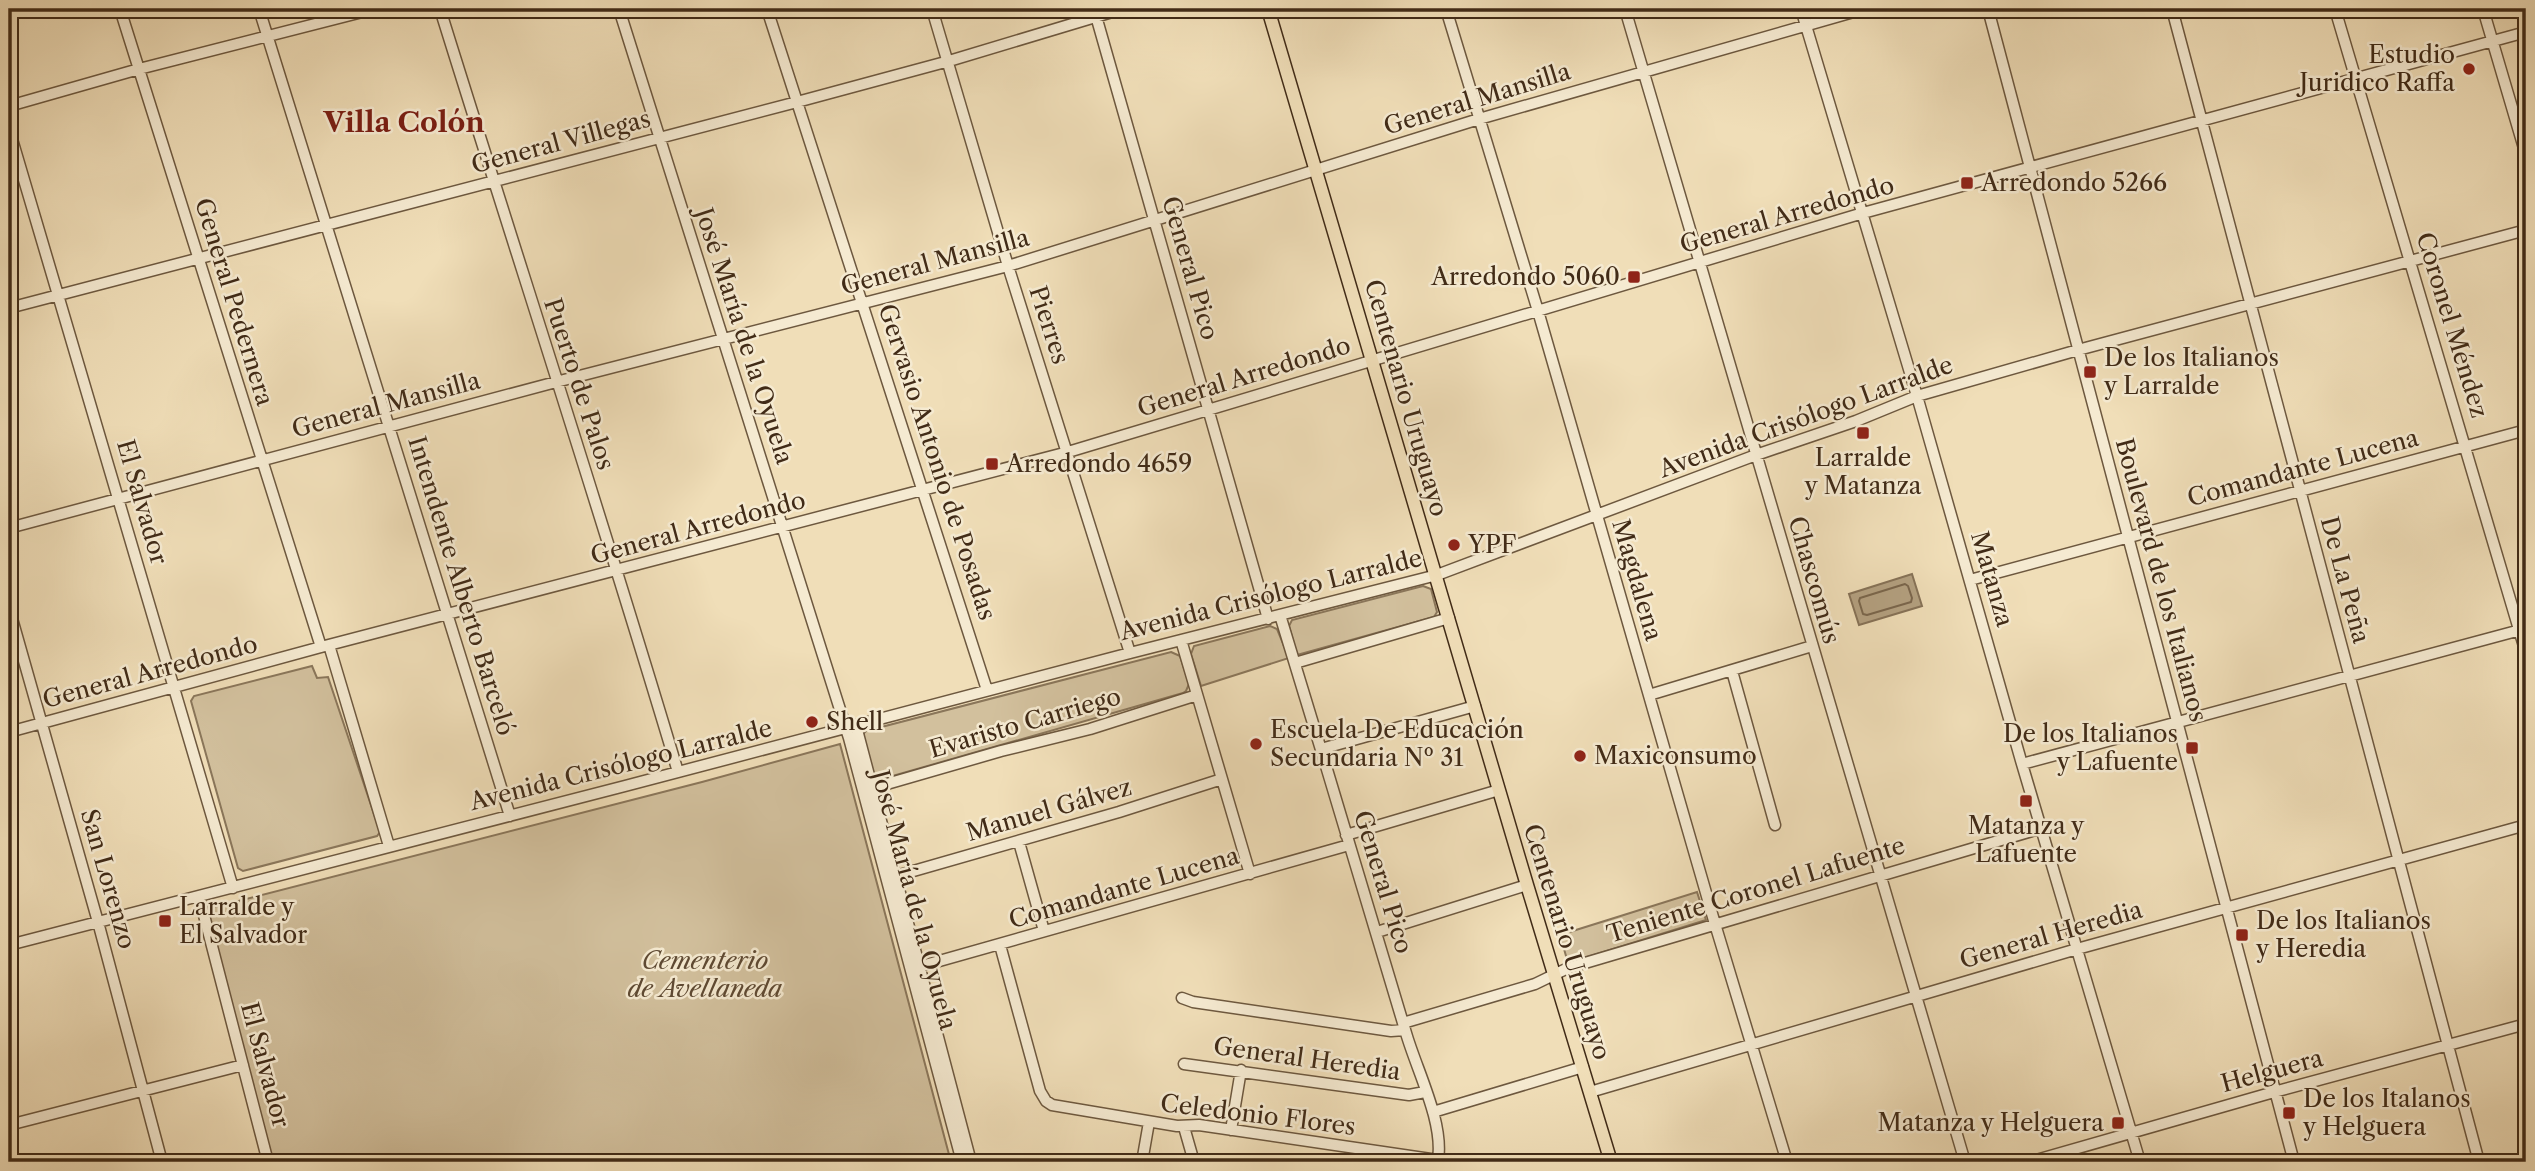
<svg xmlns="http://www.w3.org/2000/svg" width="2535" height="1171" font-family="'Libre Caslon Text',serif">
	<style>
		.green { fill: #d2c09d; stroke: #8a765a; stroke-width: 2 }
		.water { fill: #b4a181; stroke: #867257; stroke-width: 2 }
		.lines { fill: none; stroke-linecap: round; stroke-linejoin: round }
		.shore { stroke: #7a664c; stroke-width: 2 }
		.minor-casing { stroke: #6d583f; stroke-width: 13 }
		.major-casing { stroke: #412b17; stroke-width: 15 }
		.minor { stroke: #f5ead1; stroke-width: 10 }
		.major { stroke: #f0deb8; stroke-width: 12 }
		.poi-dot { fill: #8f2418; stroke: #f5ead1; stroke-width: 2.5 }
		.labels { text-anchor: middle; stroke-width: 5; stroke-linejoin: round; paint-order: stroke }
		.poi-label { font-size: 24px; fill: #412b17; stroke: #f5ead1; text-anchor: start }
		.street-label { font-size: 24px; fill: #412b17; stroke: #f5ead1 }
		.park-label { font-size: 24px; font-style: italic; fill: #5e4932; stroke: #f5ead1 }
		.quarter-label { font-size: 28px; font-weight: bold; fill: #7a1f14; stroke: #f5ead1 }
	</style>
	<rect width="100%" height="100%" fill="#f0deb8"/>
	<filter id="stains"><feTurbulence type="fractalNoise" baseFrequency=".00286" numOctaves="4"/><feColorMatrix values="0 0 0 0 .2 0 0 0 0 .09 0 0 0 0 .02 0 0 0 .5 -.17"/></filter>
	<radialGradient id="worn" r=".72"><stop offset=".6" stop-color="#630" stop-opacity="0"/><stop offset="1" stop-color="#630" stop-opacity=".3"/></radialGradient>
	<path class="green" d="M1423 586 1431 589 1437 612 1434 617 1297 655 1289 626 1292 620Z
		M1270 626 1277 629 1289 658 1201 686 1191 654 1194 646Z
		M1171 652 1180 656 1189 684 1186 691 1183 693 875 781 863 734 866 731Z
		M312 666 317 678 328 677 380 832 377 836 243 871 238 868 191 701 194 696Z
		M840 744 951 1162H272L207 909 702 782Z
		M1697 892 1706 920 1568 963 1560 935Z"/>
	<path class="water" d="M1912 574 1922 606 1859 625 1849 594Z"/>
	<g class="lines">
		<path class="shore" d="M1905 584 1908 586 1912 598 1911 602 1867 615 1863 614 1859 601 1860 598Z"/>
		<g class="minor-casing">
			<path id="minor" d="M120 9 321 647
				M259 9 510 816
				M440 9C519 263 602 517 678 772
				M619 9 849 738 962 1162
				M767 9 987 690
				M932 9 1008 266 1130 653
				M1094 9 1268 619
				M1446 9 1538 311 1715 924 1787 1162
				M1625 9 1965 1162
				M1801 9 1917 396 2022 764 2140 1162
				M1988 9 2294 1162
				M2172 9 2479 1162
				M2335 9 2526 653
				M2483 9 2526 155
				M9 106 139 69 374 9
				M9 129 233 888
				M9 308 797 102 949 61 1122 9
				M9 528 556 382 1008 266 1479 119 1864 9
				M1970 580 2526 430
				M9 608 98 922 162 1162
				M1280 615C1323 754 1364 894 1406 1033 1417 1071 1444 1122 1438 1160
				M1181 640 1250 874
				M329 645 389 846
				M1295 663 1449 618
				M1732 671 1775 825
				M1649 695 1812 646
				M856 726 971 1162
				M9 732 321 647 1068 452 1863 213 2526 32
				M1321 749 1475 706
				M2022 764 2524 629
				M866 790 1001 751 1090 729 1197 695
				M1346 835 1499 790
				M1019 842 1044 931
				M889 878 1119 812 1222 779
				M199 896 268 1162
				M1377 932 1527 885
				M9 945 625 786 1130 653 1437 575 1756 455 1856 421 1917 396 2078 350 2526 230
				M1000 945 1040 1091 1046 1101 1052 1105 1177 1126 1199 1125 1451 1162
				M911 969 1349 845
				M1182 998 1193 1002 1391 1031 1405 1030
				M1403 1023 1535 984 1568 968 2042 828
				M1184 1064 1409 1095 1425 1092
				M1590 1092 2077 949 2526 825
				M1433 1112 1583 1067
				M9 1125 243 1065
				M1184 1127 1194 1162
				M1231 1130 1241 1070
				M1142 1162 1149 1122
				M2029 1162 2274 1092 2526 1024"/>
		</g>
		<g class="major-casing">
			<path id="major" d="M1268 9 1527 885 1611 1162"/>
		</g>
		<use href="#minor" class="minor"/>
		<use href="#major" class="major"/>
	</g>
	<g class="poi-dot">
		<circle cx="2469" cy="69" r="7"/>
		<rect x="1960" y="176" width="14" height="14" rx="3.5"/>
		<rect x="1627" y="270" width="14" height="14" rx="3.5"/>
		<rect x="2083" y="365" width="14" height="14" rx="3.5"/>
		<rect x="1856" y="426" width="14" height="14" rx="3.5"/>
		<rect x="985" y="457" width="14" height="14" rx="3.5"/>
		<circle cx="1454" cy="545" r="7"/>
		<circle cx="812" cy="722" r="7"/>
		<circle cx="1256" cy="744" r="7"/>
		<rect x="2185" y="741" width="14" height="14" rx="3.5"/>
		<circle cx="1580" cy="756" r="7"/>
		<rect x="2019" y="794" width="14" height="14" rx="3.5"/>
		<rect x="158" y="914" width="14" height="14" rx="3.5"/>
		<rect x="2235" y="928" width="14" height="14" rx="3.5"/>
		<rect x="2282" y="1106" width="14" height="14" rx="3.5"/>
		<rect x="2111" y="1116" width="14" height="14" rx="3.5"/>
	</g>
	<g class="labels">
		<g class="poi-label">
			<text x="2455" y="63" text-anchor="end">Estudio<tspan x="2455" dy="28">Juridico Raffa</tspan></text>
			<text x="1981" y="191">Arredondo 5266</text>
			<text x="1620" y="285" text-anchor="end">Arredondo 5060</text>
			<text x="2104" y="366">De los Italianos<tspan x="2104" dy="28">y Larralde</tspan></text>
			<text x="1863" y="466" text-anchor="middle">Larralde<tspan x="1863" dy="28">y Matanza</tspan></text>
			<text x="1006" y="472">Arredondo 4659</text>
			<text x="1468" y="553">YPF</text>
			<text x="826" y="730">Shell</text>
			<text x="1270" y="738">Escuela De Educación<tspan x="1270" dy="28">Secundaria Nº 31</tspan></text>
			<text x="2178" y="742" text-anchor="end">De los Italianos<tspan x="2178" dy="28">y Lafuente</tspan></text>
			<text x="1594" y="764">Maxiconsumo</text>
			<text x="2026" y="834" text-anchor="middle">Matanza y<tspan x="2026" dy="28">Lafuente</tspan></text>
			<text x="179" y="915">Larralde y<tspan x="179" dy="28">El Salvador</tspan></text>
			<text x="2256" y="929">De los Italianos<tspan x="2256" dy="28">y Heredia</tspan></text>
			<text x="2303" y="1107">De los Italanos<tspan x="2303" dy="28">y Helguera</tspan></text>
			<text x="2104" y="1131" text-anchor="end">Matanza y Helguera</text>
		</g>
		<g class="street-label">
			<text transform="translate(1477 99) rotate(-17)" y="8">General Mansilla</text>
			<text transform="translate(561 142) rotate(-15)" y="8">General Villegas</text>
			<text transform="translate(1787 215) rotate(-16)" y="8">General Arredondo</text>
			<text transform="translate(935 262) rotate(-15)" y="8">General Mansilla</text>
			<text transform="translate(1190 268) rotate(74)" y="8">General Pico</text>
			<text transform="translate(234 302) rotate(73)" y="8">General Pedernera</text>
			<text transform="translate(1049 325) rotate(72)" y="8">Pierres</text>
			<text transform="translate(2452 325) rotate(73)" y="8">Coronel Méndez</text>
			<text transform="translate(744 336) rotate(72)" y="8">José María de la Oyuela</text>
			<text transform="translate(1244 377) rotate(-17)" y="8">General Arredondo</text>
			<text transform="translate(579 384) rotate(72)" y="8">Puerto de Palos</text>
			<text transform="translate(1406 398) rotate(74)" y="8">Centenario Uruguayo</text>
			<text transform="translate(386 405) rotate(-15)" y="8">General Mansilla</text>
			<text transform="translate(1806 417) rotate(-20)" y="8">Avenida Crisólogo Larralde</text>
			<text transform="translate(937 462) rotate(72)" y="8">Gervasio Antonio de Posadas</text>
			<text transform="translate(2303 468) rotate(-15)" y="8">Comandante Lucena</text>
			<text transform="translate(142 502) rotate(74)" y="8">El Salvador</text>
			<text transform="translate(698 528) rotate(-15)" y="8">General Arredondo</text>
			<text transform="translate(1992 579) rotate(74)" y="8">Matanza</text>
			<text transform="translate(1637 580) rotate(74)" y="8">Magdalena</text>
			<text transform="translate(1814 580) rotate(74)" y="8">Chascomús</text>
			<text transform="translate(2161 580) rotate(75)" y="8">Boulevard de los Italianos</text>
			<text transform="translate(2345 580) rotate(75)" y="8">De La Peña</text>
			<text transform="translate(461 586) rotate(73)" y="8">Intendente Alberto Barceló</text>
			<text transform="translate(1271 595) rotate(-14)" y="8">Avenida Crisólogo Larralde</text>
			<text transform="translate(150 672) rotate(-15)" y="8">General Arredondo</text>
			<text transform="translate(1025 723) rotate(-16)" y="8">Evaristo Carriego</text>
			<text transform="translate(621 765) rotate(-14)" y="8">Avenida Crisólogo Larralde</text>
			<text transform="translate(1049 810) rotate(-16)" y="8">Manuel Gálvez</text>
			<text transform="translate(108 879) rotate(74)" y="8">San Lorenzo</text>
			<text transform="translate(1383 882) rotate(73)" y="8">General Pico</text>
			<text transform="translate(1124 888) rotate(-16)" y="8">Comandante Lucena</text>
			<text transform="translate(1756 890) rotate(-17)" y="8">Teniente Coronel Lafuente</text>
			<text transform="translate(914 900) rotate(75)" y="8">José María de la Oyuela</text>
			<text transform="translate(2051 935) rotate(-16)" y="8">General Heredia</text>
			<text transform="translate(1567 942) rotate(73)" y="8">Centenario Uruguayo</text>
			<text transform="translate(1307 1059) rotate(8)" y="8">General Heredia</text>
			<text transform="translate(265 1065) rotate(75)" y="8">El Salvador</text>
			<text transform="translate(2272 1071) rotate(-15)" y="8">Helguera</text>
			<text transform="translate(1258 1115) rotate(7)" y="8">Celedonio Flores</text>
		</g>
		<g class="park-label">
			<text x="705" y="969">Cementerio<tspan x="705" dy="28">de Avellaneda</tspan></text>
		</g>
		<g class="quarter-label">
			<text x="404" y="132">Villa Colón</text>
		</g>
	</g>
	<rect width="2535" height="1171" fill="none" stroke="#f0deb8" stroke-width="35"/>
	<rect x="10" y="10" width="2514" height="1150" fill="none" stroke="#412b17" stroke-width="3.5"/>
	<rect x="18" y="18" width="2500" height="1136" fill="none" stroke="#412b17" stroke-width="2"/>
	<rect width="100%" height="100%" filter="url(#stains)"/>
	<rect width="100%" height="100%" fill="url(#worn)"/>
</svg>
